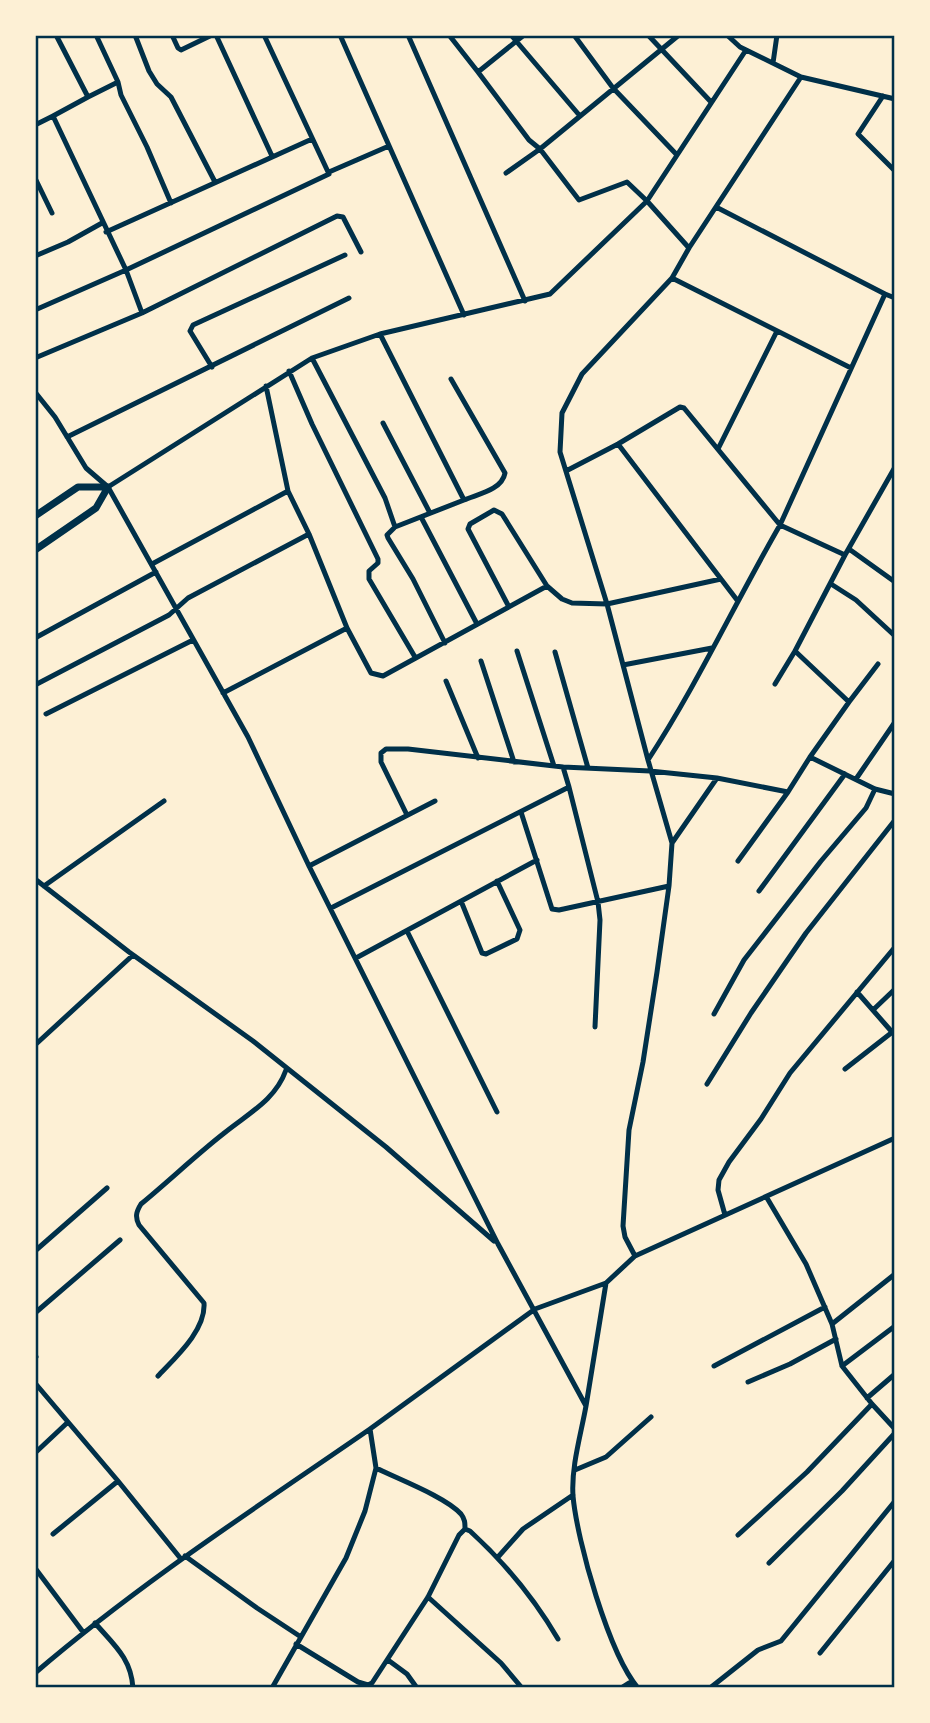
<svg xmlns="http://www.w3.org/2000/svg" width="930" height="1723" font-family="'DM Sans',sans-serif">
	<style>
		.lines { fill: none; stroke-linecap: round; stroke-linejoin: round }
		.minor { stroke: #003049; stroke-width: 5 }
		.tertiary { stroke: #003049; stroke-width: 7 }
		.neatline { fill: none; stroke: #003049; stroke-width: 2.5 }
	</style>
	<rect width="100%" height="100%" fill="#fdf0d5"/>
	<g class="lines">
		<path class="minor" d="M96 35 118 82 121 95 147 147 171 203
			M135 35 149 71 157 84 171 97 215 182
			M172 35 178 48 181 50 212 35
			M216 35 272 156
			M340 35 464 315
			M408 35 525 301
			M449 35 478 72 524 35
			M511 35 580 116
			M574 35 613 88 677 155
			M648 35 711 102
			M727 35 740 47 801 77 895 99
			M773 63 777 35
			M883 96 858 134 895 171
			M88 97 118 82
			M53 116 88 97 56 35
			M35 125 53 116 126 270 35 310
			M329 172 389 146
			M506 173 540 149 679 35
			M35 178 52 213
			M716 207 885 294
			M106 232 312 139
			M689 248 647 201 746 50
			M35 256 68 242 102 223
			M672 278 851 368
			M142 313 126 270 329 174 264 35
			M380 334 464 500 395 527
			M35 358 142 313 337 216 343 217 361 252
			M312 358 385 498 395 527 387 535 388 538 413 579 445 643
			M212 367 190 331 193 325 345 255
			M289 371 312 424 378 559V563L369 571V579L415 657
			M451 379 505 473C502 490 478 494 464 500
			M35 392 55 417 86 468 108 487 248 737 309 866 498 1244 586 1406 606 1283 635 1256 625 1237 623 1226 629 1130 643 1062 657 972 669 886 672 843 717 778 788 792 810 757 875 789 895 794
			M383 423 430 513
			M67 437 349 298
			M618 444 737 600
			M718 449 777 331
			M566 471 618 444 680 407 684 408 780 525 885 294 895 298
			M108 487 312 358 380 334 550 294 647 201 627 182 579 200 540 149 529 140 478 72
			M421 517 477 624
			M309 534 347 628
			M849 549 895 582
			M152 564 288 491
			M831 584 856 600 895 636
			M509 607 468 529 470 524 494 510 502 514 547 586 562 599 572 603 607 604 721 579
			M35 638 156 572
			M517 651 554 766
			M555 652 588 768
			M481 661 514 762
			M623 665 712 648
			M446 681 478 758
			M775 684 795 651
			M35 685 169 615 188 598 309 534 288 491 266 386
			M223 693 347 628 371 673 383 676 547 586
			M849 702 878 664
			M46 714 193 640
			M810 757 849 702 795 651 845 555 895 467
			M648 760 607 604 560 452 562 413 582 374 672 278 689 248 801 77
			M856 779 895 722
			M569 787 598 902 600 920 595 1027
			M521 812 552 909 559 910 669 886
			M407 815 381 762V753L386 749H408L563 767 650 771 717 778
			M672 843 648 760C697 685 735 603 780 525L845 555
			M738 861 788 792
			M309 866 435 801
			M35 879 129 952 253 1041 386 1147 494 1241
			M44 886 164 801
			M759 891 845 774
			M461 901 482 953 486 954 517 939 520 930 497 881
			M331 908 569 787 563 767
			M407 931 497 1112
			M356 958 537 860
			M857 992 892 1032
			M873 1010 895 989
			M714 1014 744 960 821 861 866 808 875 789
			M35 1045 133 955
			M845 1069 895 1030
			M707 1084 751 1013 806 933 895 820
			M767 1198 806 1264 832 1324 842 1366 872 1404 895 1429
			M725 1215 718 1190 719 1180 729 1162 761 1119 790 1073 895 947
			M35 1251 107 1188
			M635 1256 895 1138
			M35 1313 120 1240
			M832 1324 895 1274
			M35 1359 36 1357
			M714 1366 825 1307
			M842 1366 895 1326
			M158 1376C176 1357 206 1330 204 1303L139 1225C135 1217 136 1212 141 1204 169 1181 195 1156 223 1134 247 1114 275 1101 286 1070
			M748 1382 790 1364 836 1339
			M35 1383 118 1481 181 1559
			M867 1398 895 1374
			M586 1406C581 1434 571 1467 573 1496 577 1541 609 1654 638 1688
			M35 1453 67 1423
			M376 1468C398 1479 446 1497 461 1514 465 1519 465 1523 465 1529
			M575 1470 606 1457 651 1417
			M53 1534 118 1481
			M738 1535 807 1472 872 1404
			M185 1556 257 1608 301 1637
			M498 1557 523 1529 573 1495
			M769 1563 842 1491 895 1433
			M35 1568 83 1632
			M428 1597 501 1663 522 1688
			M95 1623C114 1645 131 1658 133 1688
			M296 1644 358 1682 368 1685 372 1683 428 1597 459 1535 465 1529 470 1531C505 1563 534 1598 558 1639
			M820 1653 895 1560
			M388 1660 407 1674 417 1688
			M35 1673C140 1583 257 1507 370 1429
			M272 1688 346 1558 365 1511 376 1468 370 1429 535 1309 606 1283
			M621 1688 632 1681
			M710 1688 758 1650 781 1641 895 1501"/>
		<path class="tertiary" d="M35 516 78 487H108L96 508 35 550"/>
	</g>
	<rect width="930" height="1723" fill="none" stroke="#fdf0d5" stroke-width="74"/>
	<rect x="37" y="37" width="856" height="1649" class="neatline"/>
</svg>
